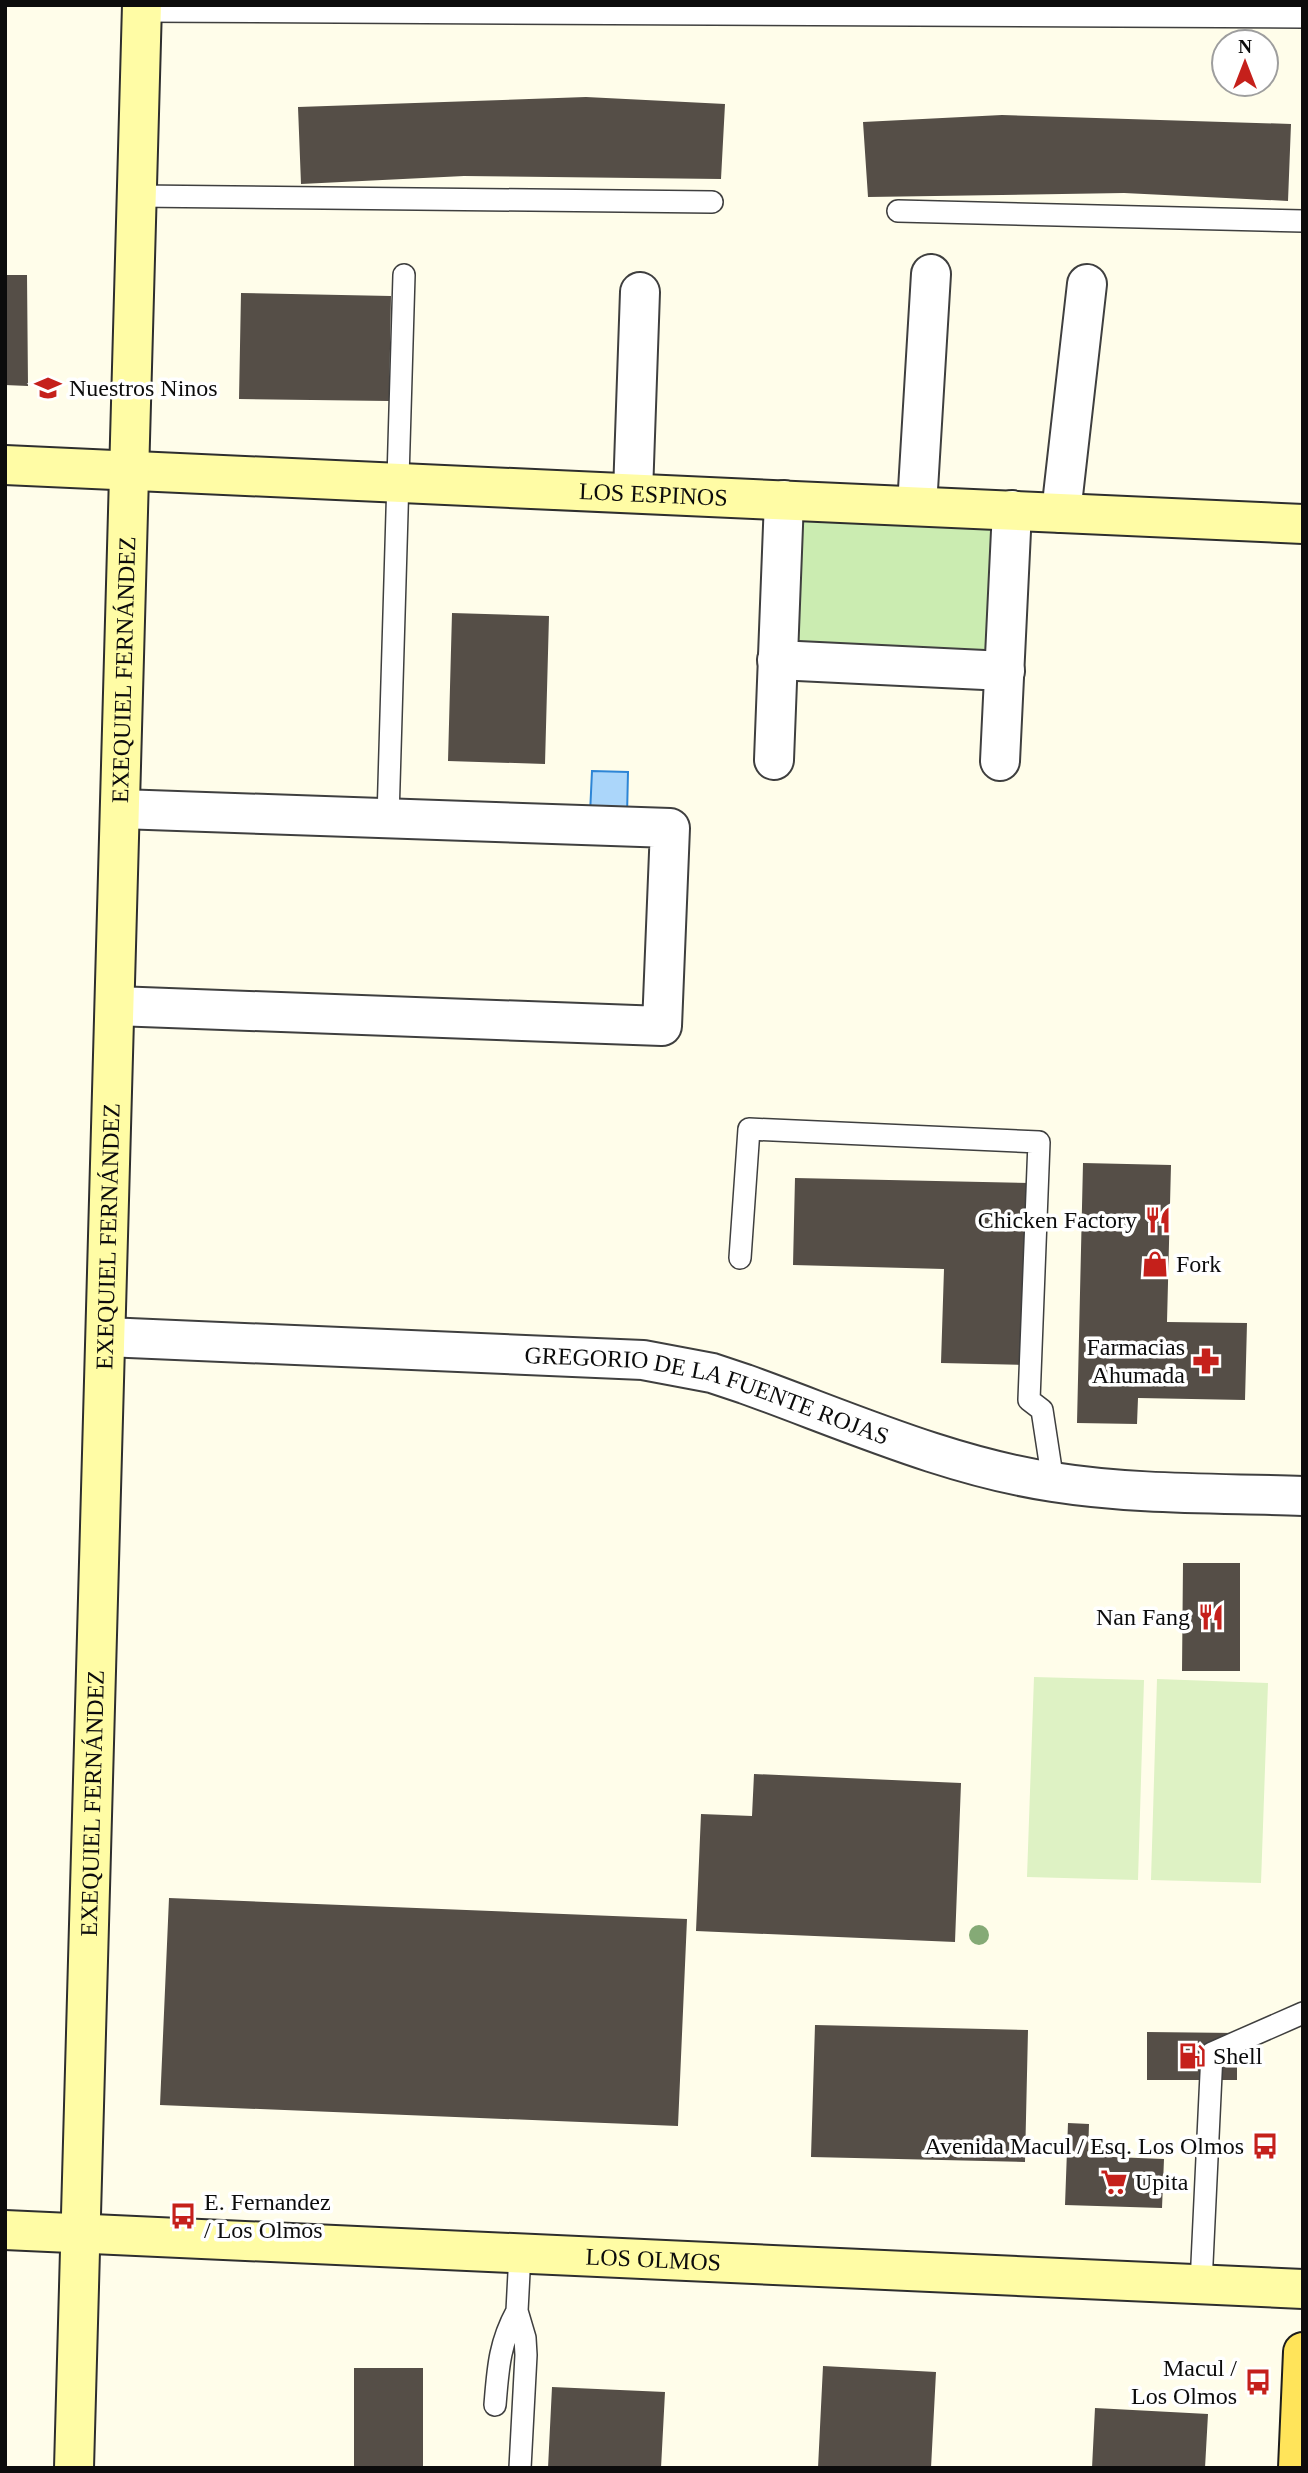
<svg xmlns="http://www.w3.org/2000/svg" width="1308" height="2473" font-family="'Times New Roman',serif">
	<style>
		.green { fill: #cbecb1 }
		.pitch { fill: #def2c4 }
		.water { fill: #abd6fa; stroke: #2d85d6; stroke-width: 2 }
		.building { fill: #554e47 }
		.lines { fill: none; stroke-linecap: round; stroke-linejoin: round }
		.lane-casing { stroke: #3f3f3f; stroke-width: 24 }
		.street-casing { stroke: #3f3f3f; stroke-width: 42 }
		.secondary-casing { stroke: #2e2e2e; stroke-width: 42 }
		.primary-casing { stroke: #1d1d1d; stroke-width: 42 }
		.lane { stroke: #fff; stroke-width: 21 }
		.street { stroke: #fff; stroke-width: 38 }
		.secondary { stroke: #fffca5; stroke-width: 38 }
		.primary { stroke: #ffe45a; stroke-width: 38 }
		.tree { fill: #85aa76 }
		.labels { text-anchor: middle; stroke-width: 7; stroke-linejoin: round; paint-order: stroke }
		.poi-label { font-size: 24px; fill: #0c0c0c; stroke: #fff; text-anchor: start }
		.street-label { font-size: 24px; fill: #0c0c0c; stroke: #fff }
	</style>
	<rect width="100%" height="100%" fill="#fffdea"/>
	<path class="green" d="M784 500 1012 510 1005 671 777 660Z"/>
	<path class="pitch" d="M1034 1677 1144 1680 1138 1880 1027 1877Z
		M1157 1679 1268 1683 1261 1883 1151 1880Z"/>
	<path class="water" d="M592 771 628 772 627 816 590 814Z"/>
	<path class="building" d="M586 97 725 104 721 179 464 176 301 184 298 107Z
		M1002 115 1291 124 1288 201 1124 193 868 197 863 122Z
		M5 275H27L28 386 5 385Z
		M241 293 391 296 389 401 239 399Z
		M452 613 549 616 545 764 448 761Z
		M1083 1163 1171 1165 1167 1322 1247 1323 1245 1400 1138 1398 1137 1424 1077 1423Z
		M795 1178 1031 1183 1027 1365 941 1363 944 1269 793 1265Z
		M1183 1563H1240V1671H1182Z
		M754 1774 961 1783 955 1942 696 1931 701 1814 752 1816Z
		M169 1898 687 1919 678 2126 160 2105Z
		M815 2025 1028 2030 1025 2162 811 2157Z
		M1147 2032 1237 2033V2080H1147Z
		M1068 2123 1089 2124 1088 2156 1164 2159 1162 2208 1065 2205Z
		M823 2366 936 2372 931 2468H818Z
		M354 2368H423V2468H354Z
		M552 2387 665 2392 661 2468H548Z
		M1095 2408 1208 2414 1205 2468H1092Z"/>
	<g class="lines">
		<g class="lane-casing">
			<path id="lane" d="M142 11 1303 17
				M137 196 712 202
				M898 211 1303 221
				M388 818 404 275
				M740 1258 749 1129 1039 1142 1029 1400 1042 1410 1053 1482
				M520 2253 517 2311 525 2338 526 2355 520 2468
				M1201 2284 1212 2053 1303 2013
				M495 2405C498 2369 499 2344 517 2311"/>
		</g>
		<g class="street-casing">
			<g id="street">
				<path d="M633 493 640 292"/>
				<path d="M917 506 931 274"/>
				<path d="M1061 513 1087 284"/>
				<path d="M777 660 1005 671"/>
				<path d="M774 760 784 500"/>
				<path d="M1000 761 1012 510"/>
				<path d="M115 1006 662 1026 670 828 120 809"/>
				<path id="s1" d="M106 1337 643 1360 712 1373 745 1384C845 1420 947 1466 1053 1482 1135 1495 1220 1493 1303 1496"/>
			</g>
		</g>
		<g class="secondary-casing">
			<g id="secondary">
				<path id="s2" d="M5 465 1303 524"/>
				<path id="s3" d="M5 2230 1303 2289"/>
				<path id="s4" d="M74 2468 142 5"/>
			</g>
		</g>
		<g class="primary-casing">
			<path id="primary" d="M1298 2468 1303 2352"/>
		</g>
		<use href="#lane" class="lane"/>
		<use href="#street" class="street"/>
		<use href="#secondary" class="secondary"/>
		<use href="#primary" class="primary"/>
	</g>
	<circle class="tree" cx="979" cy="1935" r="10"/>
	<defs>
		<g id="school-bare" transform="scale(2.1)"><path d="M0-5L7-2L0 1L-7-2ZM-4 1L0 2.5L4 1V4Q0 6-4 4Z" fill="#c5201b" stroke="#fff" stroke-width="2.5" paint-order="stroke"/></g>
		<g id="restaurant-bare" transform="scale(2.1)"><path d="M-5-6h1v4h1v-4h1v4h1v-4h1v5L-1.5 .5V6h-2V.5L-5-1ZM5-6V6H3V1.5H1.5Q1.5-4 5-6Z" fill="#c5201b" stroke="#fff" stroke-width="2.5" paint-order="stroke"/></g>
		<g id="shop-bare" transform="scale(2.1)"><path d="M-5-2.5h2.3a2.7 3.5 0 0 1 5.4 0H5L5.5 6h-11ZM-1.5-2.5h3a1.5 2.3 0 0 0-3 0Z" fill="#c5201b" stroke="#fff" stroke-width="2.5" paint-order="stroke"/></g>
		<g id="pharmacy-bare" transform="scale(2.1)"><path d="M-2-6h4v4h4v4h-4v4h-4v-4h-4v-4h4Z" fill="#c5201b" stroke="#fff" stroke-width="2.5" paint-order="stroke"/></g>
		<g id="fuel-bare" transform="scale(2.1)"><path d="M-5.5-6h7V0h2V4h1.3V-2.5L3-4.5l.8-.8L6-3V5H2.5V1h-1V6h-7ZM-4.2-4.7v3.2H.2V-4.7Z" fill="#c5201b" stroke="#fff" stroke-width="2.5" paint-order="stroke"/></g>
		<g id="bus-bare" transform="scale(2.1)"><path d="M-5-6H5V4H4V6H2V4H-2V6H-4V4H-5ZM-3.5-4V0h7V-4ZM-3.5 1.2v1.5H-2V1.2ZM2 1.2v1.5H3.5V1.2Z" fill="#c5201b" stroke="#fff" stroke-width="2.5" paint-order="stroke"/></g>
		<g id="supermarket-bare" transform="scale(2.1)"><path d="M-6-5.5h2.5l.6 2H6L4.5 2H-2.5L-4.4-4H-6ZM-1.5 3.2a1.3 1.3 0 1 0 .1 0ZM3 3.2a1.3 1.3 0 1 0 .1 0Z" fill="#c5201b" stroke="#fff" stroke-width="2.5" paint-order="stroke"/></g>
	</defs>
	<g fill-rule="evenodd">
		<use href="#school-bare" x="48" y="388"/>
		<use href="#restaurant-bare" x="1158" y="1220"/>
		<use href="#shop-bare" x="1155" y="1264"/>
		<use href="#pharmacy-bare" x="1206" y="1361"/>
		<use href="#restaurant-bare" x="1211" y="1617"/>
		<use href="#fuel-bare" x="1192" y="2056"/>
		<use href="#bus-bare" x="1265" y="2146"/>
		<use href="#supermarket-bare" x="1114" y="2182"/>
		<use href="#bus-bare" x="183" y="2216"/>
		<use href="#bus-bare" x="1258" y="2382"/>
	</g>
	<g class="labels">
		<g class="poi-label">
			<text x="69" y="396">Nuestros Ninos</text>
			<text x="1137" y="1228" text-anchor="end">Chicken Factory</text>
			<text x="1176" y="1272">Fork</text>
			<text x="1185" y="1355" text-anchor="end">Farmacias<tspan x="1185" dy="28">Ahumada</tspan></text>
			<text x="1190" y="1625" text-anchor="end">Nan Fang</text>
			<text x="1213" y="2064">Shell</text>
			<text x="1244" y="2154" text-anchor="end">Avenida Macul / Esq. Los Olmos</text>
			<text x="1135" y="2190">Upita</text>
			<text x="204" y="2210">E. Fernandez<tspan x="204" dy="28">/ Los Olmos</tspan></text>
			<text x="1237" y="2376" text-anchor="end">Macul /<tspan x="1237" dy="28">Los Olmos</tspan></text>
		</g>
		<g class="street-label">
			<text dy="8" stroke="none"><textPath href="#s2" startOffset="649">LOS ESPINOS</textPath></text>
			<text dy="8" stroke="none"><textPath href="#s4" startOffset="1799">EXEQUIEL FERNÁNDEZ</textPath></text>
			<text dy="8" stroke="none"><textPath href="#s4" startOffset="1232">EXEQUIEL FERNÁNDEZ</textPath></text>
			<text dy="8" stroke="none"><textPath href="#s1" startOffset="607">GREGORIO DE LA FUENTE ROJAS</textPath></text>
			<text dy="8" stroke="none"><textPath href="#s4" startOffset="665">EXEQUIEL FERNÁNDEZ</textPath></text>
			<text dy="8" stroke="none"><textPath href="#s3" startOffset="649">LOS OLMOS</textPath></text>
		</g>
	</g>
	<rect width="1308" height="2473" fill="none" stroke="#0c0c0c" stroke-width="14"/>
	<g transform="translate(1245 63)"><circle r="33" fill="#ffffff" stroke="#9e9e9e" stroke-width="2"/>
	<path d="M0-5L12 26L0 18L-12 26Z" fill="#c5201b"/>
	<text y="-10" font-size="19" font-weight="bold" text-anchor="middle" fill="#0c0c0c">N</text>
	</g>
</svg>
